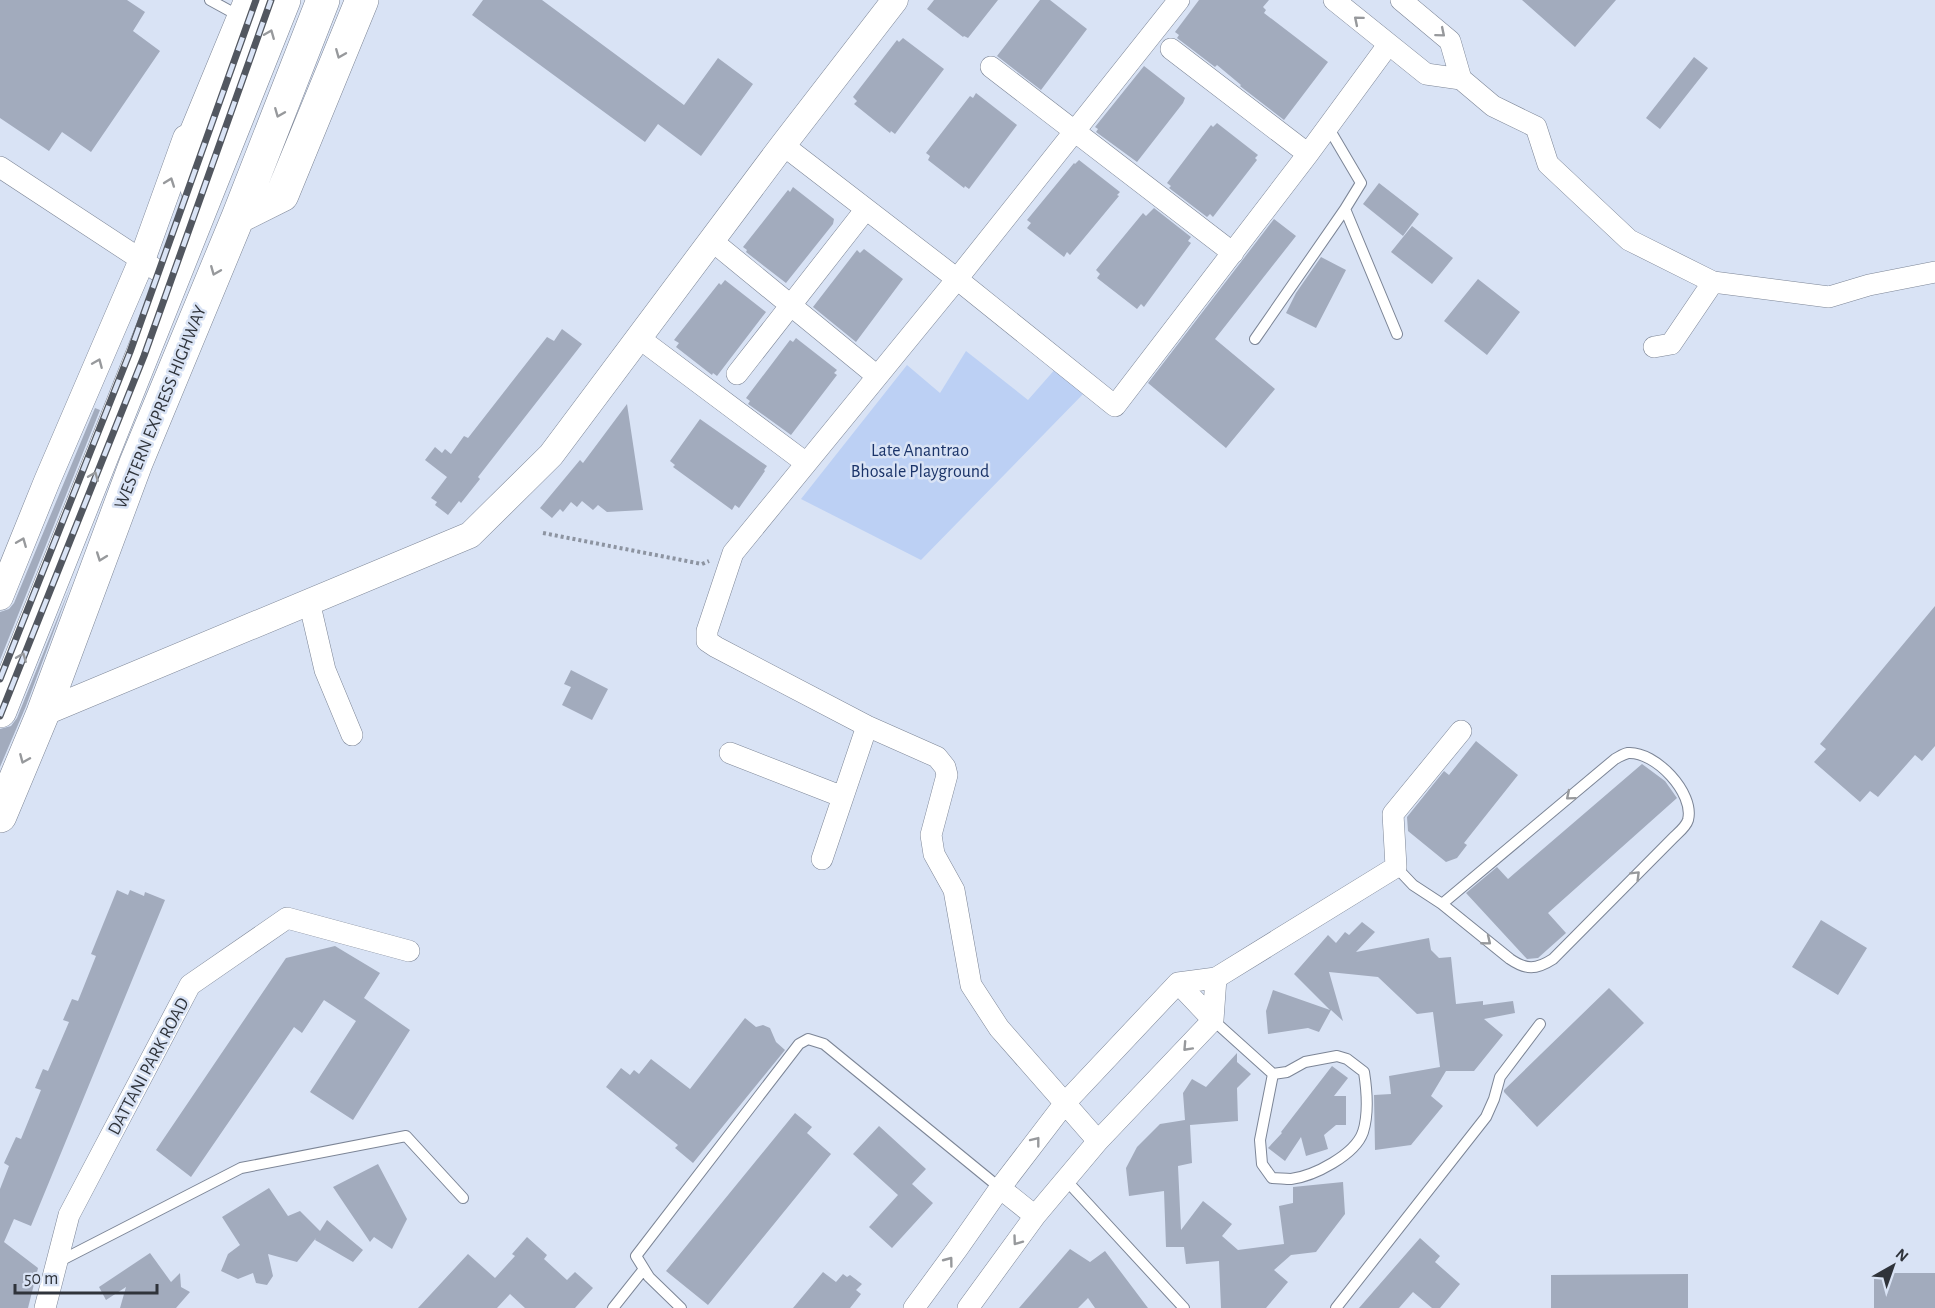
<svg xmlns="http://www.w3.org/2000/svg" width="1935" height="1308" font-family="'Alegreya Sans',sans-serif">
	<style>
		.green { fill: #bcd0f4 }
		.building { fill: #a2abbd }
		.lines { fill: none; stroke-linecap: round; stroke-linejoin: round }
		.service-casing { stroke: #7c8596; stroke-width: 12 }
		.minor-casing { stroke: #7c8596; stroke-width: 22 }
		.tertiary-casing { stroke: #7c8596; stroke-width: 27 }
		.trunk-casing { stroke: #7c8596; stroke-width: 34 }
		.path { stroke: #8d94a1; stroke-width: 4; stroke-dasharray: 3 3; stroke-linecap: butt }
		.service { stroke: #fff; stroke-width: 10 }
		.minor { stroke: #fff; stroke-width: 21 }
		.tertiary { stroke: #fff; stroke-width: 26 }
		.trunk { stroke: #fff; stroke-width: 33 }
		.rail-casing { stroke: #525760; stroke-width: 7 }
		.rail { stroke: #d9e3f5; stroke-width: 4.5; stroke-dasharray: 14; stroke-linecap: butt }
		.oneway { stroke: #97999c }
		.labels { text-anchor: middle; stroke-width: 5; stroke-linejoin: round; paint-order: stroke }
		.street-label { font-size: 18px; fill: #2f333a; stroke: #d9e3f5 }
		.park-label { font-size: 18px; fill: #1b3469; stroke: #d9e3f5 }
	</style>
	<rect width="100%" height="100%" fill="#d9e3f5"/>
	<path class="green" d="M966 351 1028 400 1057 367 1087 390 921 560 801 499 907 365 940 393Z"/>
	<path class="building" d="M0 0H127L145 12 133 31 160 51 91 152 62 132 49 151 0 118Z
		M483 0H542L684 105 718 58 753 84 701 156 658 124 645 142 472 15Z
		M934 0H998L968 38 964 36 963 37 927 9Z
		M1040 0H1050L1087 29 1041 90 997 56Z
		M1199 0H1269L1263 7 1266 10 1264 13 1328 62 1284 120 1240 86 1241 85 1217 65 1215 67 1177 38 1179 35 1175 32Z
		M1522 0H1616L1575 47Z
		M903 38 944 69 895 134 891 131 890 133 854 104 857 101 853 97 897 40 899 42Z
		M1694 57 1708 68 1660 129 1646 118Z
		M1144 66 1185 98 1183 103 1137 162 1096 132 1098 129 1095 127Z
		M976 93 1017 125 969 189 965 186 964 188 928 160 930 156 926 153 970 96 973 98Z
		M1217 123 1258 155 1255 158 1257 160 1213 217 1210 214 1207 217 1169 188 1171 186 1167 183 1211 125 1213 127Z
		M1079 160 1120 192 1117 195 1119 196 1070 255 1067 252 1064 257 1027 228 1031 223 1027 220 1074 163 1075 164Z
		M1379 183 1419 214 1403 236 1363 204Z
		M793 187 834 219 833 224 786 283 746 252 747 250 743 247 788 190 790 192Z
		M1154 208 1191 237 1188 241 1191 243 1144 307 1141 304 1137 309 1097 278 1100 274 1096 270 1143 213 1146 216Z
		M1274 219 1296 236 1215 339 1275 389 1226 448 1148 383Z
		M1412 226 1453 258 1432 284 1391 252Z
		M864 249 903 279 856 342 813 307 857 250 860 253Z
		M1321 257 1346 270 1316 328 1286 313 1296 293Z
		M1478 279 1520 312 1487 355 1444 321Z
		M725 280 766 312 717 376 713 373 712 375 676 347 679 343 674 340 719 283 721 285Z
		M562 329 582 344 478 477 480 479 461 503 459 501 448 515 435 505 437 502 431 498 447 477 425 460 435 447 442 453 445 449 451 454 464 436 468 438 547 337 554 341Z
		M796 338 837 370 834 373 837 375 791 435 748 404 750 401 746 398 790 340 793 342Z
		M627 404 643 510 607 512 598 505 593 510 582 501 577 507 571 502 563 512 560 509 552 518 540 508 580 460 583 463Z
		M95 408 100 410 0 660V612L9 609 14 603Z
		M700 419 767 466 764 470 765 471 739 508 735 505 732 510 673 467 675 465 670 461Z
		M72 582 26 706 0 767V729L11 726 17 718Z
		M1935 606V746L1922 761 1915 755 1878 797 1870 791 1860 802 1814 762 1826 749 1820 744Z
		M571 670 608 689 592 720 562 705 571 687 564 684Z
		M1476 741 1518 775 1464 843 1467 845 1457 858 1446 862 1408 831 1407 817 1444 771 1449 775Z
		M1642 764 1665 781 1677 798 1548 913 1566 933 1538 958 1527 959 1466 893 1497 867 1508 879Z
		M117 890 128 895 130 890 144 896 145 892 165 900 31 1226 14 1219 4 1242 38 1268 28 1308H0V1189L9 1166 4 1163 16 1137 21 1139 41 1090 35 1088 43 1069 48 1071 69 1022 63 1020 72 999 78 1001 96 956 91 954Z
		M1821 920 1867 948 1838 995 1792 967Z
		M1362 922 1375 932 1356 952 1429 938 1431 950 1439 958 1451 957 1456 1004 1483 1001V1005L1513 1001 1515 1013 1484 1019 1503 1035 1474 1071H1446L1431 1096 1443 1106 1411 1145 1375 1150 1374 1095 1391 1094 1389 1076 1440 1067 1433 1012 1417 1014 1378 977 1329 972 1343 1021 1331 1010 1319 1032 1308 1028 1268 1034 1266 1011 1273 990 1330 1010 1294 974 1328 935 1336 943 1345 932 1349 935Z
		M335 946 380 973 364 998 410 1030 353 1120 310 1092 356 1021 324 1000 302 1033 294 1027 191 1177 156 1150 286 958Z
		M1609 988 1644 1023 1537 1127 1504 1092V1090Z
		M745 1018 756 1027 763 1025 770 1028 776 1042 785 1050 693 1163 675 1148 678 1145 606 1087 621 1068 630 1075 634 1070 639 1074 651 1059 690 1089Z
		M1237 1053V1062L1251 1074 1237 1088 1238 1121 1190 1125 1192 1163 1178 1166 1181 1230 1203 1201 1232 1224 1222 1236 1238 1250 1284 1244 1279 1206 1293 1203V1187L1343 1182 1345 1214 1316 1252 1291 1255 1274 1270 1288 1282 1266 1308H1221L1219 1261 1186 1264 1184 1247H1166L1164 1191 1129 1196 1126 1168 1137 1147 1160 1124 1185 1120 1183 1093 1192 1079 1206 1087Z
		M1332 1066 1348 1078 1334 1096H1346V1125H1336L1324 1135 1328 1149 1306 1156 1301 1137 1285 1161 1268 1148 1282 1133 1281 1132Z
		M795 1113 812 1127 807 1133 831 1154 708 1305 666 1271Z
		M879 1126 926 1169 912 1184 933 1203 892 1248 869 1227 898 1195 853 1154Z
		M378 1164 407 1219 392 1249 374 1237 370 1242 333 1187Z
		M269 1188 288 1216 300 1211 320 1231 327 1220 363 1250 353 1262 315 1240 316 1238 297 1262 268 1254 273 1276 267 1285 256 1283 253 1273 238 1279 221 1271 228 1254 240 1245 222 1217Z
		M527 1237 547 1255 544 1259 567 1280 575 1272 593 1288 575 1308H525L510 1294 497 1308H418L468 1254 495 1278 515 1256 512 1254Z
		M1420 1238 1440 1256 1435 1262 1460 1284 1440 1308H1432L1413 1292 1399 1308H1359Z
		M1070 1249 1090 1262 1105 1251 1148 1308H1095L1088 1298 1078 1308H1019Z
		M150 1253 171 1282 180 1273 181 1287 190 1292 176 1308H120L126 1287 106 1300 99 1287Z
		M823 1272 836 1282 843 1274 847 1277 850 1275 862 1284 856 1290 861 1294 850 1308H793Z
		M1874 1273H1935V1308H1874Z
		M1688 1274V1308H1551V1275Z"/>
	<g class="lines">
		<g class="service-casing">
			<path id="service" d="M210 0 241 17
				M1328 127 1361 183 1345 209 1397 334
				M1255 339 1345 209
				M1396 867 1413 885 1442 904 1510 959C1526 970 1536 970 1553 959L1673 838C1678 833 1686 827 1688 820 1695 793 1655 751 1628 753 1623 754 1619 757 1615 759L1442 904
				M1213 1020 1273 1074 1287 1072 1305 1062 1337 1056 1347 1059 1364 1072C1367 1091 1369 1113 1363 1132 1355 1155 1314 1176 1291 1179 1285 1179 1278 1178 1272 1178L1262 1164 1260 1140 1273 1074
				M1065 1179 1184 1308
				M58 1262 241 1168 406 1136 463 1198
				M613 1308 644 1269
				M681 1308 649 1277 636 1256 799 1044 808 1039 824 1044 1000 1188
				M1336 1308 1486 1117 1494 1099 1500 1077 1540 1024"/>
		</g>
		<g class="minor-casing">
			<path id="minor" d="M1334 0 1426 74 1461 79 1493 106 1536 127 1548 164 1629 240 1713 282 1829 297 1869 285 1935 272
				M1401 0 1450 41 1461 79
				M1171 49 1308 154
				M991 67 1233 253
				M783 145 957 279 1115 406 1308 154 1388 45
				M0 167 172 280
				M711 240 877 376
				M639 338 806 463
				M1654 347 1671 344 1713 282
				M737 374 866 209
				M309 601 325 670 352 735
				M730 753 843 797
				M822 859 867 726
				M1178 983 1213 1020
				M1098 1141 999 1028 971 985 954 890 934 854 931 835 947 775 945 767 937 757 867 726 716 647 707 641V631L733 553 957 279 1179 0
				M1000 1188 1035 1216
				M45 1308 69 1215 190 985 287 918 409 951
				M914 1308 958 1248 1000 1188 1065 1103 1178 983 1216 978 1396 867 1393 814 1461 731
				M968 1308 1035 1216 1098 1141 1213 1020 1216 978"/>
		</g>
		<g class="tertiary-casing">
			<path id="tertiary" d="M0 597 47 481 142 260 186 138
				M43 713 470 535 551 455 783 145 895 0"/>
		</g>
		<g class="trunk-casing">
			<path id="trunk" d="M202 205 187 155 251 0
				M238 217 282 195 362 0
				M0 711 284 0
				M0 816 43 713 136 463 238 217 323 0"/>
		</g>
		<path class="path" d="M543 533 702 564 709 561"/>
		<use href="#service" class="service"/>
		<use href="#minor" class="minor"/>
		<use href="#tertiary" class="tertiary"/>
		<use href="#trunk" class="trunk"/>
		<g class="rail-casing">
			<path id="rail" d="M0 679 130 352 256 0
				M0 716 144 356 271 0"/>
		</g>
		<use href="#rail" class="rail"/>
	</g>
	<defs><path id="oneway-chevron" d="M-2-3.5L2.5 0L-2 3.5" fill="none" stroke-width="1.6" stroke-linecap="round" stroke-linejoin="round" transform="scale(1.5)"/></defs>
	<g class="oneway">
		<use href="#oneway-chevron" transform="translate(1358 20) rotate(-140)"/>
		<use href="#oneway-chevron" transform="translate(1441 33) rotate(40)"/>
		<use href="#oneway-chevron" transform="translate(270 34) rotate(-68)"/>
		<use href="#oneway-chevron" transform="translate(340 54) rotate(112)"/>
		<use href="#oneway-chevron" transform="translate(279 113) rotate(112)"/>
		<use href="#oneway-chevron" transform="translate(170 182) rotate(-70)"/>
		<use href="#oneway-chevron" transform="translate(215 271) rotate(112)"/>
		<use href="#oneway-chevron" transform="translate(98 363) rotate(-67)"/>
		<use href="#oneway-chevron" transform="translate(94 476) rotate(-68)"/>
		<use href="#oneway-chevron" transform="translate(22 542) rotate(-68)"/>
		<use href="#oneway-chevron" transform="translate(101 557) rotate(110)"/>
		<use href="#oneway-chevron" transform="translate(22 657) rotate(-68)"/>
		<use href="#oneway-chevron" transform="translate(24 759) rotate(113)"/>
		<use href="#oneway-chevron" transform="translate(1570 796) rotate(140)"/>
		<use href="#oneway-chevron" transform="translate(1636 875) rotate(-45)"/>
		<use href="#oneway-chevron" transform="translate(1487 941) rotate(39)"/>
		<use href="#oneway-chevron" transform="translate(1187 1047) rotate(133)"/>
		<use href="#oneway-chevron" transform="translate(1036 1141) rotate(-52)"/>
		<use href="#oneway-chevron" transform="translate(1017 1241) rotate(126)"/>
		<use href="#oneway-chevron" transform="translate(949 1261) rotate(-53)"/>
	</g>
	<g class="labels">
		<g class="street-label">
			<text transform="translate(160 407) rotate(-68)" y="6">WESTERN EXPRESS HIGHWAY</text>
			<text transform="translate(148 1066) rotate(-62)" y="6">DATTANI PARK ROAD</text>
		</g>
		<g class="park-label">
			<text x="920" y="456">Late Anantrao<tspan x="920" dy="21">Bhosale Playground</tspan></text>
		</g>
	</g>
	<g transform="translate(1893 1266) rotate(40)" stroke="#d9e3f5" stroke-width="4.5" paint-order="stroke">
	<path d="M0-4.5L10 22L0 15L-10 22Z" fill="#2f333a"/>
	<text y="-9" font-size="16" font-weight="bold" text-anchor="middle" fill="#2f333a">N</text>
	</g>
	<path d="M15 1284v9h142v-9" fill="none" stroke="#2f333a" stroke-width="3"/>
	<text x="24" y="1284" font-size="18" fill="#2f333a" stroke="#d9e3f5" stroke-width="4.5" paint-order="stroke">50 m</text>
</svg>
